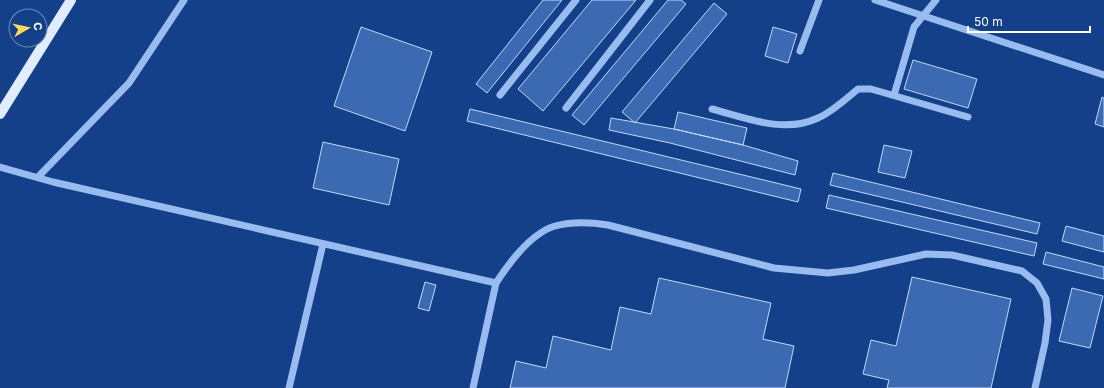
<svg xmlns="http://www.w3.org/2000/svg" width="1104" height="388" font-family="Inter,sans-serif">
	<style>
		.building { fill: #3c6ab2; stroke: #c0d8fb }
		.lines { fill: none; stroke-linecap: round; stroke-linejoin: round }
		.minor { stroke: #99bcf0; stroke-width: 7 }
		.major { stroke: #e2ecff; stroke-width: 10 }
	</style>
	<rect width="100%" height="100%" fill="#134089"/>
	<path class="building" d="M543 0H562L487 93 476 84Z
		M592 0H636L543 111 518 89Z
		M668 0H681L686 4 584 125 572 115Z
		M714 3 727 14 635 123 622 112Z
		M361 27 432 52 405 131 334 106Z
		M773 27 797 34 788 63 765 56Z
		M913 60 977 79 968 108 904 89Z
		M1102 97 1104 98V127L1095 124Z
		M470 109 801 189 798 202 467 121Z
		M678 112 747 128 743 145 674 129Z
		M611 118 674 129 743 145 798 161 795 175 670 143 609 130Z
		M323 142 399 159 389 205 313 188Z
		M884 145 912 151 905 178 878 172Z
		M833 173 1040 223 1037 234 830 185Z
		M829 195 1037 243 1034 256 826 208Z
		M1066 226 1104 236V252L1062 241Z
		M1046 252 1104 267V279L1043 264Z
		M912 277 1011 299 991 388H887L889 380 863 374 871 340 896 346Z
		M659 278 771 303 763 339 794 346 785 388H510L516 361 546 368 553 336 611 350 620 307 651 314Z
		M425 282 436 285 429 311 418 308Z
		M1072 288 1103 296 1090 348 1059 341Z"/>
	<g class="lines">
		<path class="minor" d="M875 0 1104 75
			M800 51 819 0
			M500 95 576 0
			M894 95 914 27 936 0
			M566 108 650 0
			M712 109C746 118 784 134 818 118 831 113 847 98 858 89H871L968 117
			M0 167 53 182 496 283
			M38 177 129 83 184 0
			M289 388 323 244
			M473 388 496 283C509 263 531 233 555 226 573 221 590 222 608 225L774 268 828 273 854 270 926 254 952 255 1022 271 1037 283 1046 299 1048 320 1045 343 1035 388"/>
		<path class="major" d="M0 114 71 0"/>
	</g>
	<g transform="translate(28 28) rotate(81)"><circle r="19" fill="#134089" stroke="#718cb8"/>
	<path d="M0-3L7 15L0 10L-7 15Z" fill="#ffd858"/>
	<text y="-6" font-size="11" font-weight="bold" text-anchor="middle" fill="#ffffff">С</text>
	</g>
	<path d="M968 26v6h122v-6" fill="none" stroke="#ffffff" stroke-width="2"/>
	<text x="974" y="26" font-size="12" fill="#ffffff" stroke="#134089" stroke-width="3" paint-order="stroke">50 m</text>
</svg>
